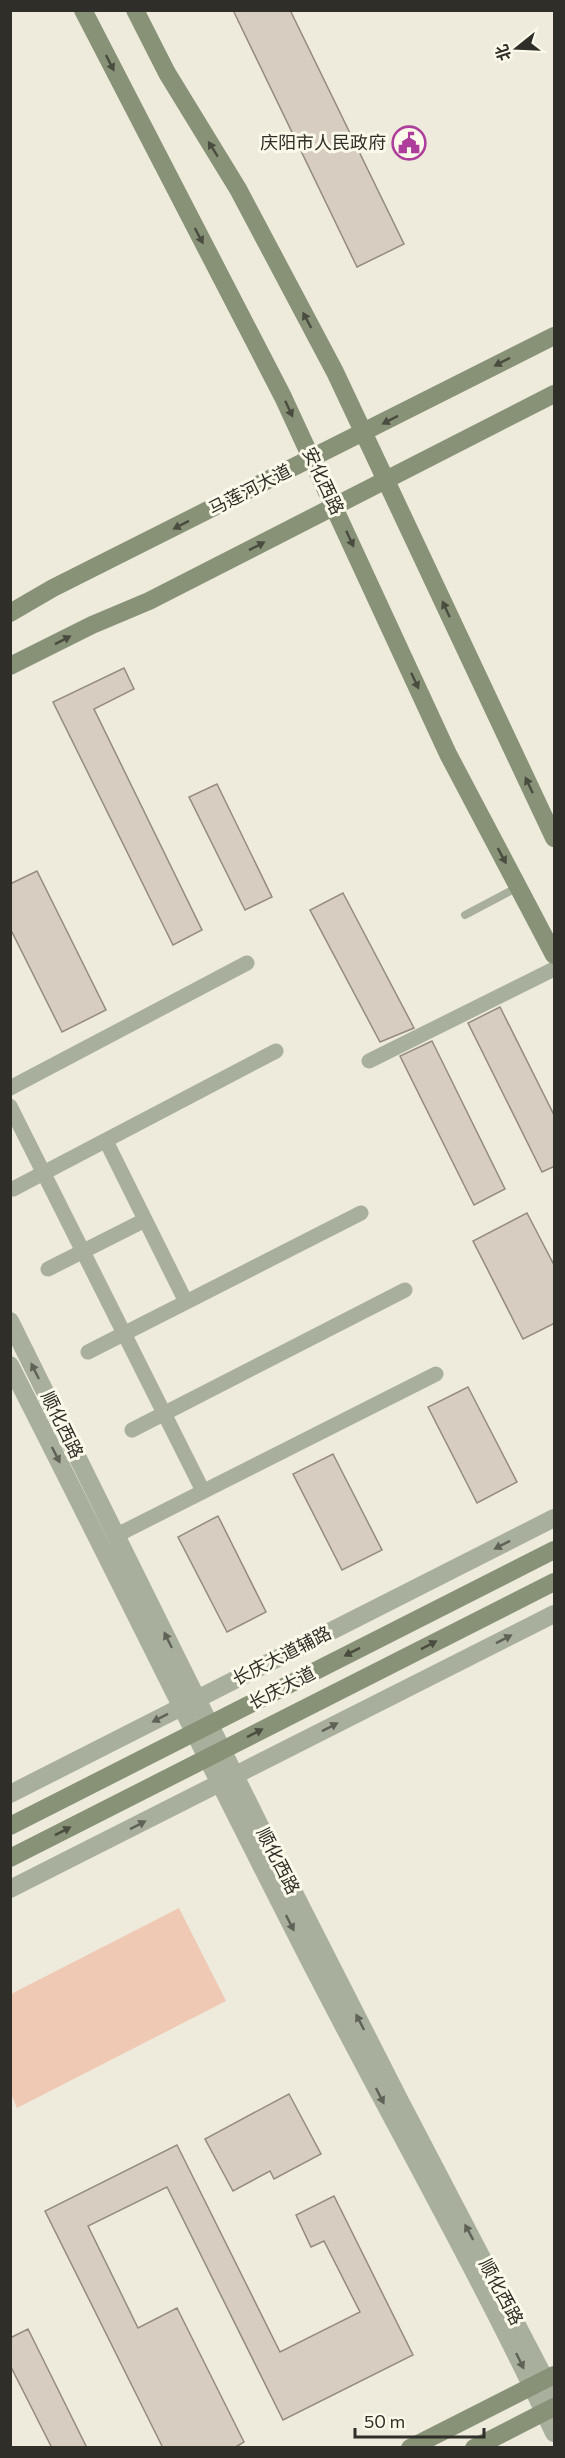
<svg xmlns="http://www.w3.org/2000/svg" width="565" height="2458" font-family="Commissioner,'Noto Sans SC',sans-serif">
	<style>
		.green { fill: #f0c9b4 }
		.building { fill: #d7cdc0; stroke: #958b7f; stroke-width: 1.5 }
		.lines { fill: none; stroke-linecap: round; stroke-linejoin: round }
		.service { stroke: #a8af9d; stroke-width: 8 }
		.minor { stroke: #a8af9d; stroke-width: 15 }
		.tertiary { stroke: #a8af9d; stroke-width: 18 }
		.secondary { stroke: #889277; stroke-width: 18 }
		.oneway { fill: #4a4c40 }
		.oneway2 { fill: #5f6257 }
		.labels { text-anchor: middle; stroke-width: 6; stroke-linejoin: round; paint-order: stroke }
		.poi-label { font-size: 18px; fill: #2f2e28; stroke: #fbf9e9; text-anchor: end }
		.street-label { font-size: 18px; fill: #2f2e28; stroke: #fbf9e9 }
	</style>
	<rect width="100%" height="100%" fill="#eeebdc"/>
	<path class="green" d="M179 1908 226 2001 17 2108 11 2094V1994Z"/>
	<path class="building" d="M233 10H290L404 244 357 267Z
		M124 668 134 689 94 709 202 930 173 945 53 702Z
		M217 784 272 897 245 910 189 797Z
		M37 871 106 1010 62 1032 10 928V884Z
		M343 893 414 1028 380 1042 310 910Z
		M500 1007 555 1117V1166L542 1172 468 1023Z
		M432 1041 505 1189 474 1205 400 1056Z
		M527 1213 555 1267V1323L523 1339 473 1241Z
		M468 1387 517 1482 477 1503 428 1407Z
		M333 1454 382 1550 342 1570 293 1474Z
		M218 1516 266 1612 227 1632 178 1537Z
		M289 2094 321 2154 274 2179 270 2171 233 2191 205 2139Z
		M177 2145 280 2352 360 2312 324 2241 311 2247 296 2215 334 2196 413 2355 283 2420 167 2187 88 2226 138 2328 177 2308 244 2442 234 2448H163L45 2211Z
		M28 2329 87 2448H52L10 2365V2338Z"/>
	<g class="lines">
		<path class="service" d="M465 915 518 887"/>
		<path class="minor" d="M369 1061 554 969
			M10 1088 247 963
			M10 1106 203 1491
			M106 1141 186 1302
			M13 1189 276 1051
			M48 1269 145 1220
			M88 1352 361 1213
			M132 1430 405 1290
			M117 1535 436 1374"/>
		<path class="tertiary" d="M10 1321 259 1824 399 2099 554 2396
			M10 1365C114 1569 214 1775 319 1979 397 2130 482 2279 554 2433
			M10 1794 554 1518
			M10 1889 554 1614"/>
		<path class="secondary" d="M83 10 283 397 448 754 554 955
			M135 10 167 73 238 189 335 372 554 838
			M10 613 53 588 554 336
			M10 666 92 625 149 601 554 394
			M10 1826 554 1550
			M10 1858 554 1582
			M410 2448 554 2375
			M474 2448 554 2407"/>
	</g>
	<defs><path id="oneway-solid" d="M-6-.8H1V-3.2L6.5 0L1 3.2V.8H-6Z" transform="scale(1.5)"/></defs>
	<g class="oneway">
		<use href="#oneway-solid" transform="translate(110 63) rotate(63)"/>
		<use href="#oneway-solid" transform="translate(213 149) rotate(-122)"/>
		<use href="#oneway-solid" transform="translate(199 236) rotate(62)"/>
		<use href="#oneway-solid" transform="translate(307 320) rotate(-118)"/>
		<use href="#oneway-solid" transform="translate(502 362) rotate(153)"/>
		<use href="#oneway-solid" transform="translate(289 409) rotate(65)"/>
		<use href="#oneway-solid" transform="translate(390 420) rotate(153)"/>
		<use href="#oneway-solid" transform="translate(181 525) rotate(153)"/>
		<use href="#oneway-solid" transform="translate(350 539) rotate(65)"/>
		<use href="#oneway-solid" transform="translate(257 546) rotate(-27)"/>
		<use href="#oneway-solid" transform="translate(446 609) rotate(-115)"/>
		<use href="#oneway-solid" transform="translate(63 640) rotate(-27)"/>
		<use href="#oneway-solid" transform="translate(415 681) rotate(65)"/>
		<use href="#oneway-solid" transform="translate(529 785) rotate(-115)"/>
		<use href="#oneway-solid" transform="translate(502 856) rotate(62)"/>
		<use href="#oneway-solid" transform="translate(429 1645) rotate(-27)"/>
		<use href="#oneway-solid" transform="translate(352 1652) rotate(153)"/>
		<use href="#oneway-solid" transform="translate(255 1733) rotate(-27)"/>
		<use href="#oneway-solid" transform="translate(63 1831) rotate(-27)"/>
	</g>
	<g class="oneway2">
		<use href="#oneway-solid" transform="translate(35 1371) rotate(-116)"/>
		<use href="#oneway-solid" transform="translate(56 1455) rotate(63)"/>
		<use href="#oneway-solid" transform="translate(502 1545) rotate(153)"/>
		<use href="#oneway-solid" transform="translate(504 1639) rotate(-27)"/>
		<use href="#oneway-solid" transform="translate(168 1640) rotate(-116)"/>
		<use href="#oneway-solid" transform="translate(160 1718) rotate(153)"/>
		<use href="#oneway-solid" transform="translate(330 1727) rotate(-27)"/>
		<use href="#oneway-solid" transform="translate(138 1825) rotate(-27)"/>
		<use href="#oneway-solid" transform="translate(290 1923) rotate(63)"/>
		<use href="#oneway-solid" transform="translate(360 2022) rotate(-117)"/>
		<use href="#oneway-solid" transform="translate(380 2096) rotate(63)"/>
		<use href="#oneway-solid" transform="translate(469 2232) rotate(-118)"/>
		<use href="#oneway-solid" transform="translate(520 2361) rotate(64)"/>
	</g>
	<defs>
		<g id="civic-ring" transform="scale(1.725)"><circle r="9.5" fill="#fbf9e9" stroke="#ae3e9b" stroke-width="1.5"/><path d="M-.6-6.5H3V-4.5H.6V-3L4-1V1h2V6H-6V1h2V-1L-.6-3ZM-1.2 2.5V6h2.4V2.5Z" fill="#ae3e9b"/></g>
	</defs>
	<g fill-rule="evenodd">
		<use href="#civic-ring" x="409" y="143"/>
	</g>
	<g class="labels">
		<g class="poi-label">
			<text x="386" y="149">庆阳市人民政府</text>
		</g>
		<g class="street-label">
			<text transform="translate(323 481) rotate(65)" y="6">安化西路</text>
			<text transform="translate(250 490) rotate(-27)" y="6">马莲河大道</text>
			<text transform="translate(62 1425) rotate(64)" y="6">顺化西路</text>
			<text transform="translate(282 1656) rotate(-27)" y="6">长庆大道辅路</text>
			<text transform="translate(282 1688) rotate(-27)" y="6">长庆大道</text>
			<text transform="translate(278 1861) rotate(63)" y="6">顺化西路</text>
			<text transform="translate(501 2292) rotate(62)" y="6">顺化西路</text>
		</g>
	</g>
	<rect width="565" height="2458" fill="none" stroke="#2f2e28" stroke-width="24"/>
	<g transform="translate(517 48) rotate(252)" stroke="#fbf9e9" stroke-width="4.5" paint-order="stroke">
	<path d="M0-4.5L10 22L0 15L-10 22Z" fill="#2f2e28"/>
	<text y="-9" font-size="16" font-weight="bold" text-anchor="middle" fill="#2f2e28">北</text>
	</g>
	<path d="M355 2428v9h129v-9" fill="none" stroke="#2f2e28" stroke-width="3"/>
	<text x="364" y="2428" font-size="18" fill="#2f2e28" stroke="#fbf9e9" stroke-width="4.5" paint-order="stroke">50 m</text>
</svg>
